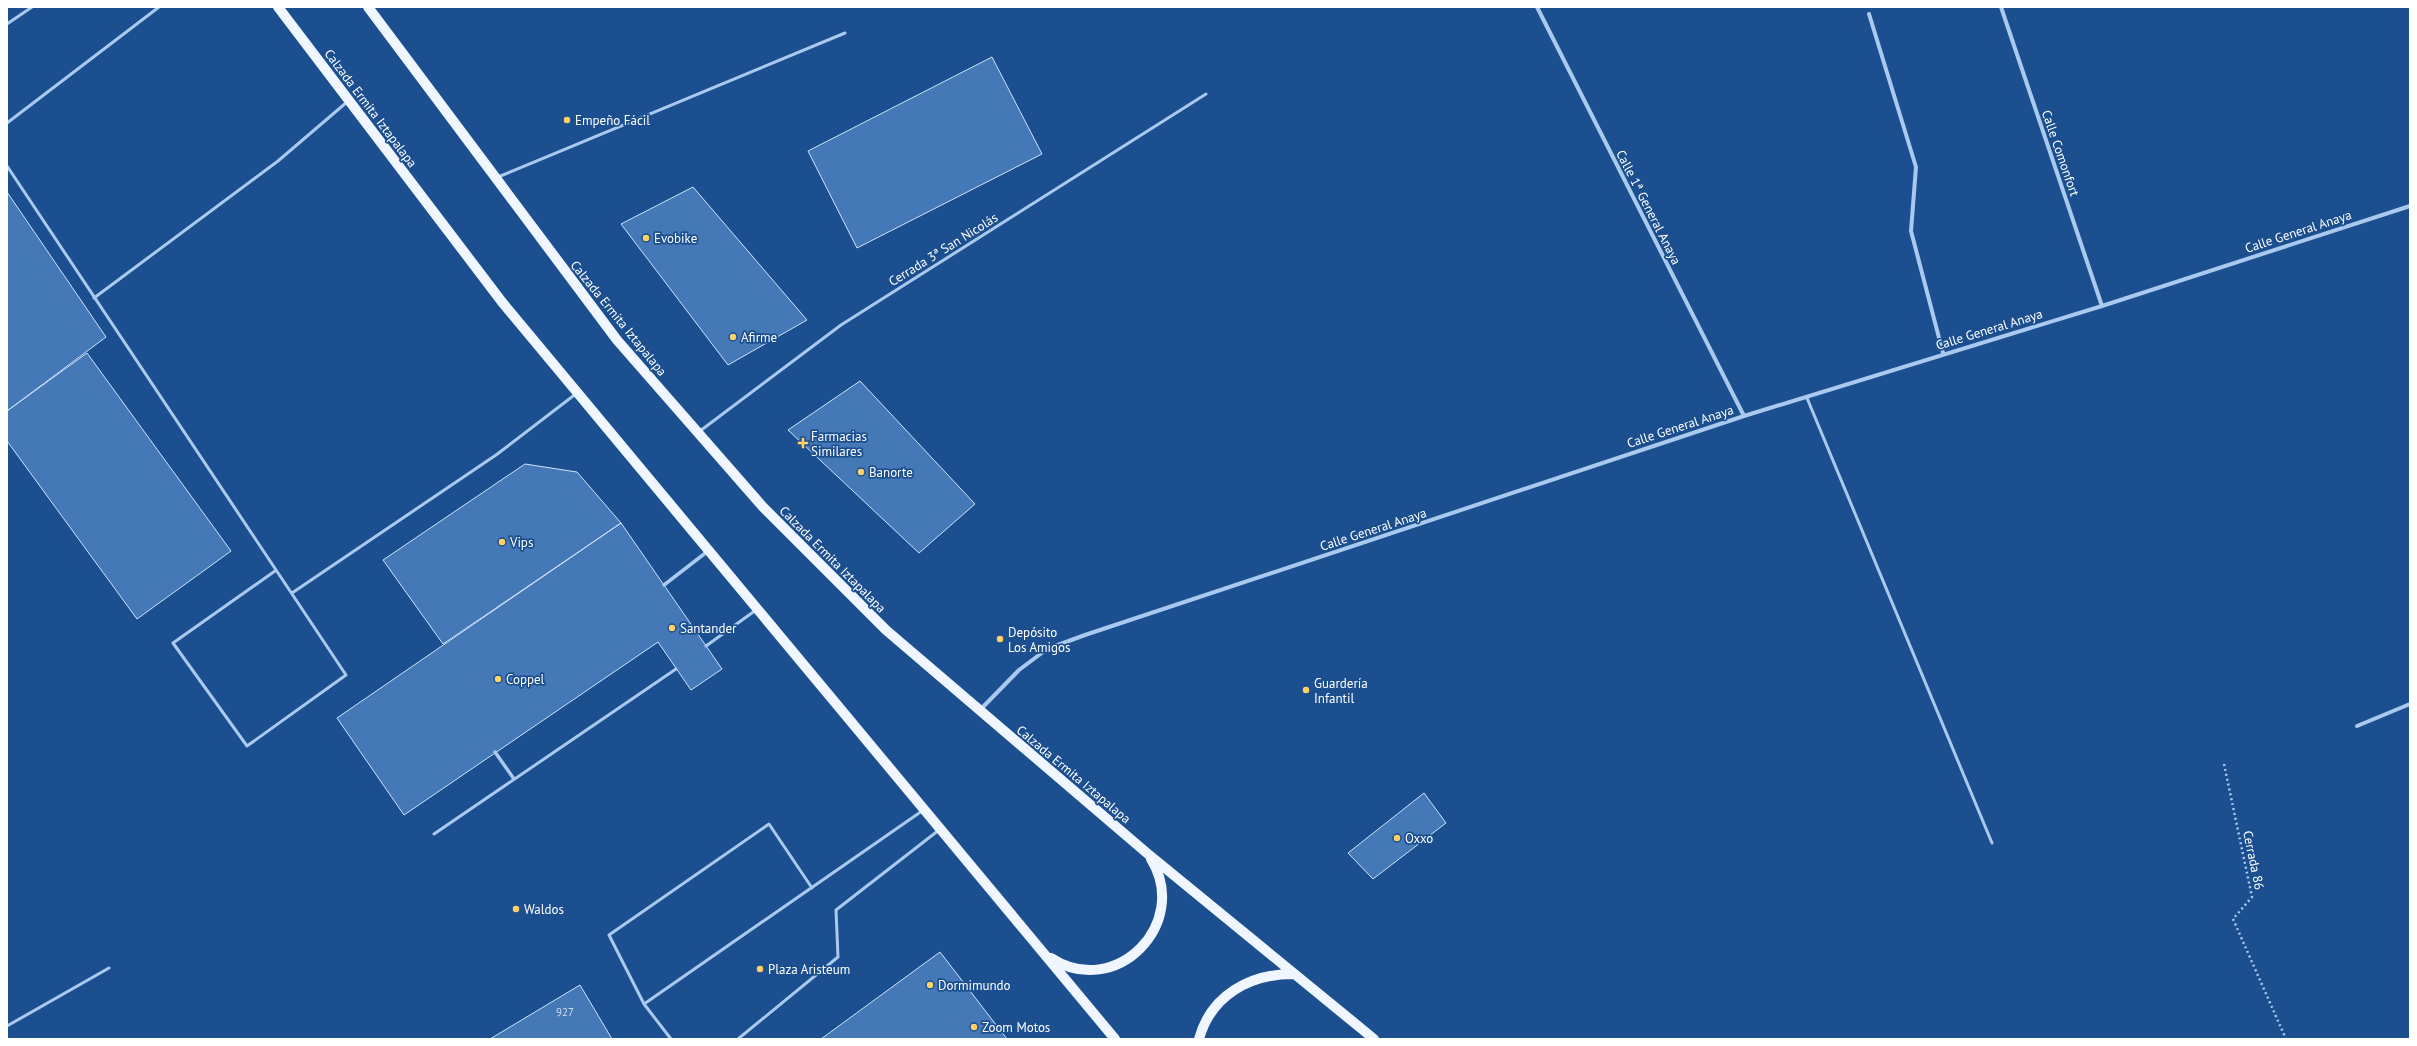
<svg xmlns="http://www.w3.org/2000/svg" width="2417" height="1046" font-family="'PT Sans',sans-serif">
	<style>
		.building { fill: #4478b7; stroke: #cfe3fa }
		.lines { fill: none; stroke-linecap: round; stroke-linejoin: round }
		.path { stroke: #a9c9ee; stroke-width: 2.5; stroke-dasharray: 2 3; stroke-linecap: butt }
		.service { stroke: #a9c9ee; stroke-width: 3 }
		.pedestrian { stroke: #a9c9ee; stroke-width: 3.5 }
		.minor { stroke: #a9c9ee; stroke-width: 4 }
		.primary { stroke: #f0f6ff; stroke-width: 10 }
		.poi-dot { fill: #ffd166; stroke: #1b4f8f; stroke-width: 1.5 }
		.labels { text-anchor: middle; stroke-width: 3.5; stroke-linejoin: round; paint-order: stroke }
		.number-label { font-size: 11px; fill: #d0dded }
		.street-label { font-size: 13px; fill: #fff; stroke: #1b4f8f }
		.poi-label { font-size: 13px; fill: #fff; stroke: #1b4f8f; text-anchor: start }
	</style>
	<rect width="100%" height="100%" fill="#1b4f8f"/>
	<path class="building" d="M992 57 1042 154 857 248 808 151Z
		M693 187 807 320 728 365 621 224Z
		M7 192 106 337 7 411Z
		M87 353 231 551 137 619 7 441V411Z
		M860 381 975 504 919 553 788 430Z
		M525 464 577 472 621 523 443 644 383 560Z
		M621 523 722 669 691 690 658 642 404 815 337 718Z
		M1424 793 1446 823 1373 879 1348 853Z
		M940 952 1007 1039H821Z
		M580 985 612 1039H490Z"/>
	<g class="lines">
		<path class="path" d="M2224 764 2252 897 2233 919 2286 1039"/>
		<path class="service" d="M7 24 32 7
			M7 123 159 7
			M7 166 346 675 247 746 173 643 275 571
			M498 177 845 33
			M94 298 278 161 347 102
			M1807 398 1992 843
			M700 431 841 325 1206 94
			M292 593 496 455 577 393
			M706 646 756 610
			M434 834 676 669
			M644 1004 922 811
			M7 1026 109 968
			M671 1039 644 1004 609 935 769 824 812 888
			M738 1039 838 957 836 910 939 830"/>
		<path class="pedestrian" d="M664 585 708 551
			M495 752 514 779"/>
		<path class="minor" d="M1537 7 1744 416
			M2001 7 2102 306
			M1869 14 1916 167 1911 231 1943 353
			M980 710 1019 670 1047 649 1085 635 1744 416 2102 306 2410 206
			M2357 726 2410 704"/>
		<path class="primary" d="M278 7 502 302 1115 1039
			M368 7 617 340 763 507 886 630 1148 854 1374 1039
			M1051 958C1115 1000 1191 924 1151 859
			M1199 1039C1211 995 1250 974 1293 974"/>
	</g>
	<g class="poi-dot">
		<circle cx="567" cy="120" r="4"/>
		<circle cx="646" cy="238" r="4"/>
		<circle cx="733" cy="337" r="4"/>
		<path d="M801 437h4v4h4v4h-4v4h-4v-4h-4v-4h4z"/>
		<circle cx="861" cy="472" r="4"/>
		<circle cx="502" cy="542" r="4"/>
		<circle cx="672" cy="628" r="4"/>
		<circle cx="1000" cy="639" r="4"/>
		<circle cx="498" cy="679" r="4"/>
		<circle cx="1306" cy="690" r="4"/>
		<circle cx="1397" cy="838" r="4"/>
		<circle cx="516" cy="909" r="4"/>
		<circle cx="760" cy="969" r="4"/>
		<circle cx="930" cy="985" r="4"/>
		<circle cx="974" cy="1027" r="4"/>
	</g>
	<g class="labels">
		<g class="number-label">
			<text x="565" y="1016">927</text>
		</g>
		<g class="street-label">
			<text transform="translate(371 108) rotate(53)" y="5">Calzada Ermita Iztapalapa</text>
			<text transform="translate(2061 153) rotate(71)" y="5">Calle Comonfort</text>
			<text transform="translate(1649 207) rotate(63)" y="5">Calle 1ª General Anaya</text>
			<text transform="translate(2298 231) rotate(-18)" y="5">Calle General Anaya</text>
			<text transform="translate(943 249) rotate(-32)" y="5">Cerrada 3ª San Nicolás</text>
			<text transform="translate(619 318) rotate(51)" y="5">Calzada Ermita Iztapalapa</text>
			<text transform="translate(1989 329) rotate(-17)" y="5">Calle General Anaya</text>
			<text transform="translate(1680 426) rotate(-18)" y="5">Calle General Anaya</text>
			<text transform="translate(1373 529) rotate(-18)" y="5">Calle General Anaya</text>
			<text transform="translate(833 559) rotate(45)" y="5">Calzada Ermita Iztapalapa</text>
			<text transform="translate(1074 774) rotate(40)" y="5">Calzada Ermita Iztapalapa</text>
			<text transform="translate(2254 860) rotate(78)" y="5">Cerrada 86</text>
		</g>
		<g class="poi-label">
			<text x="575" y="125">Empeño Fácil</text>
			<text x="654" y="243">Evobike</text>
			<text x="741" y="342">Afirme</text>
			<text x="811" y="441">Farmacias<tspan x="811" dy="15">Similares</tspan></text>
			<text x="869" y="477">Banorte</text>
			<text x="510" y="547">Vips</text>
			<text x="680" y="633">Santander</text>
			<text x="1008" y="637">Depósito<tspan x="1008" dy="15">Los Amigos</tspan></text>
			<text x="506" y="684">Coppel</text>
			<text x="1314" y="688">Guardería<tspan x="1314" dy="15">Infantil</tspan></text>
			<text x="1405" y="843">Oxxo</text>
			<text x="524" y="914">Waldos</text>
			<text x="768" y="974">Plaza Aristeum</text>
			<text x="938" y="990">Dormimundo</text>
			<text x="982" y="1032">Zoom Motos</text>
		</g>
	</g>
	<rect width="2417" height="1046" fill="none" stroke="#ffffff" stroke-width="16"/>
</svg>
